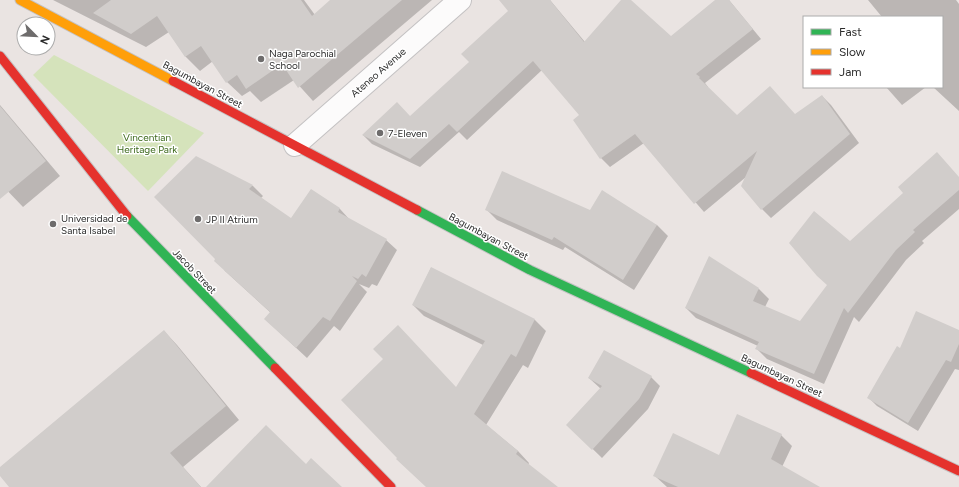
<svg xmlns="http://www.w3.org/2000/svg" width="959" height="487" viewBox="0 0 959 487" font-family="Figtree,sans-serif">
	<rect width="100%" height="100%" fill="#eae4e2"/>
	<path fill="#d5e3bb" d="M54 55 204 133 148 191 33 75Z"/>
	<path fill="#0003" d="M53 0H304L315 15 331 0H432L313 101 294 80 261 102 250 91 242 96 227 82 213 61 200 71 185 56 169 32 146 47Z
		M500 0H550L585 42 622 0H629L671 37 716 0H729L761 39 705 83 708 87 707 88 737 117 796 115 822 96 831 105 859 143 771 218 762 209 746 177 704 212 644 143 610 167 601 158 574 120 581 116 542 70 467 140 459 132 420 167 372 144 363 135 411 117 471 63 510 11Z
		M868 0H956L959 4V111L933 87H942V17H882Z
		M886 87H926L902 105Z
		M0 105 60 176 23 207 0 183Z
		M196 157 253 186 263 196 261 198 291 220 311 190 340 209 350 220 386 240 397 250 377 286 372 284 369 288 359 284 367 292 340 331 334 326 307 358 265 319 271 313 225 271 217 259Z
		M959 177V209L922 241 924 243 906 260 859 322 854 317 824 384 767 359 757 349 758 346 696 318 686 308 759 289 769 299 765 307 800 322 828 286 850 242Z
		M486 209 590 211 657 225 668 236 634 290 565 247 563 250 497 220Z
		M431 268 535 320 546 331 528 368 523 365 486 425 518 451 529 463 528 465 556 487H427L457 388 483 345 424 316 413 305Z
		M164 331 177 345 239 420 183 467 201 487H10L0 475V468Z
		M959 331V370L955 369 918 431 877 406 868 397 900 349Z
		M651 377 660 386 648 409 602 458 568 425 601 389 589 378Z
		M781 435 792 446 782 467 818 487H667L655 476Z"/>
	<path fill="#d1cdcb" d="M111 0H301L312 16 330 0H402L298 88 282 64 246 89 237 75 226 83 201 46 185 57 157 16 131 34 93 13Z
		M499 0H550L584 42 621 0H631L671 36 715 0H729L753 29 696 74 700 77 699 78 737 115 770 86 795 114 822 95 850 134 761 210 741 186 757 151 694 204 635 134 600 159 573 120 579 115 533 61 457 132 449 124 410 159 362 135 397 102 410 116 469 62 461 54 508 11Z
		M0 106 46 161 0 199Z
		M937 152 959 177V190L913 230 915 232 896 250 848 313 844 308 814 374 755 349 759 342 685 308 709 256 759 288 753 301 800 321 827 285 817 276 789 243 814 211 850 241 903 193 898 187Z
		M196 156 253 185 249 189 291 218 311 189 340 208 338 212 387 239 366 277 362 274 358 279 352 276 357 281 330 321 323 317 296 348 264 319 270 312 214 261 215 259 154 197Z
		M502 171 590 210 602 190 657 225 623 280 554 237 552 240 485 210Z
		M431 267 535 319 516 357 511 354 474 414 518 451 516 454 558 487H426L396 459 397 458 341 400 383 359 373 349 398 325 456 387 485 341 412 305Z
		M916 311 959 330V344L951 362 946 360 908 423 867 398 897 346 900 348Z
		M164 330 226 406 170 453 201 487H9L0 476V467Z
		M604 350 652 376 639 399 592 450 566 425 602 386 588 378Z
		M737 414 782 434 771 459 820 487H678L653 476 673 433 719 455Z
		M266 425 306 464 311 458 342 487H206Z"/>
	<g fill="none" stroke-linecap="round" stroke-linejoin="round">
		<g stroke="#c4c2c3" stroke-width="24">
			<path id="street" d="M295 145 460 0"/>
		</g>
		<g stroke="#c4c2c3" stroke-width="11">
			<path id="fast" d="M417 210 530 270 751 373
				M127 216 275 368"/>
		</g>
		<g stroke="#c4c2c3" stroke-width="11">
			<path id="slow" d="M20 0 173 81"/>
		</g>
		<g stroke="#c4c2c3" stroke-width="11">
			<path id="jam" d="M0 56 127 216
				M173 81 417 210
				M275 368 391 487
				M751 373 959 471"/>
		</g>
		<use href="#street" stroke="#fcfbfb" stroke-width="22"/>
		<use href="#fast" stroke="#30b455" stroke-width="9"/>
		<use href="#slow" stroke="#ff9f0a" stroke-width="9"/>
		<use href="#jam" stroke="#e5322d" stroke-width="9"/>
	</g>
	<g fill="#6e6c6c" stroke="#fff" stroke-width="1.5">
		<circle cx="261" cy="59" r="4"/>
		<circle cx="380" cy="133" r="4"/>
		<circle cx="198" cy="219" r="4"/>
		<circle cx="53" cy="224" r="4"/>
	</g>
	<g text-anchor="middle" stroke-width="3" stroke-linejoin="round" paint-order="stroke">
		<g font-size="10" fill="#2c2c2c" stroke="#fff" text-anchor="start">
			<text x="269" y="57">Naga Parochial<tspan x="269" dy="12">School</tspan></text>
			<text x="388" y="137">7-Eleven</text>
			<text x="61" y="222">Universidad de<tspan x="61" dy="12">Santa Isabel</tspan></text>
			<text x="206" y="223">JP II Atrium</text>
		</g>
		<g font-size="10" fill="#2c2c2c" stroke="#fff">
			<text transform="translate(378 72) rotate(-41)" y="4">Ateneo Avenue</text>
			<text transform="translate(203 84) rotate(28)" y="4">Bagumbayan Street</text>
			<text transform="translate(489 236) rotate(28)" y="4">Bagumbayan Street</text>
			<text transform="translate(195 271) rotate(46)" y="4">Jacob Street</text>
			<text transform="translate(782 375) rotate(25)" y="4">Bagumbayan Street</text>
		</g>
		<g font-size="10" fill="#3c691b" stroke="#fff">
			<text x="147" y="141">Vincentian<tspan x="147" dy="12">Heritage Park</tspan></text>
		</g>
	</g>
	<rect x="803" y="16" width="140" height="72" fill="#ffffff" stroke="#ababab"/>
	<rect x="811" y="29" width="20" height="6" fill="#30b455" stroke="#ababab"/>
	<text x="839" y="36" font-size="12" fill="#2c2c2c">Fast</text>
	<rect x="811" y="49" width="20" height="6" fill="#ff9f0a" stroke="#ababab"/>
	<text x="839" y="56" font-size="12" fill="#2c2c2c">Slow</text>
	<rect x="811" y="69" width="20" height="6" fill="#e5322d" stroke="#ababab"/>
	<text x="839" y="76" font-size="12" fill="#2c2c2c">Jam</text>
	<g transform="translate(36 36) rotate(114)"><circle r="19" fill="#ffffff" stroke="#ababab"/>
	<path d="M0-3L7 15L0 10L-7 15Z" fill="#6e6c6c"/>
	<text y="-6" font-size="11" font-weight="bold" text-anchor="middle" fill="#2c2c2c">N</text>
	</g>
</svg>
